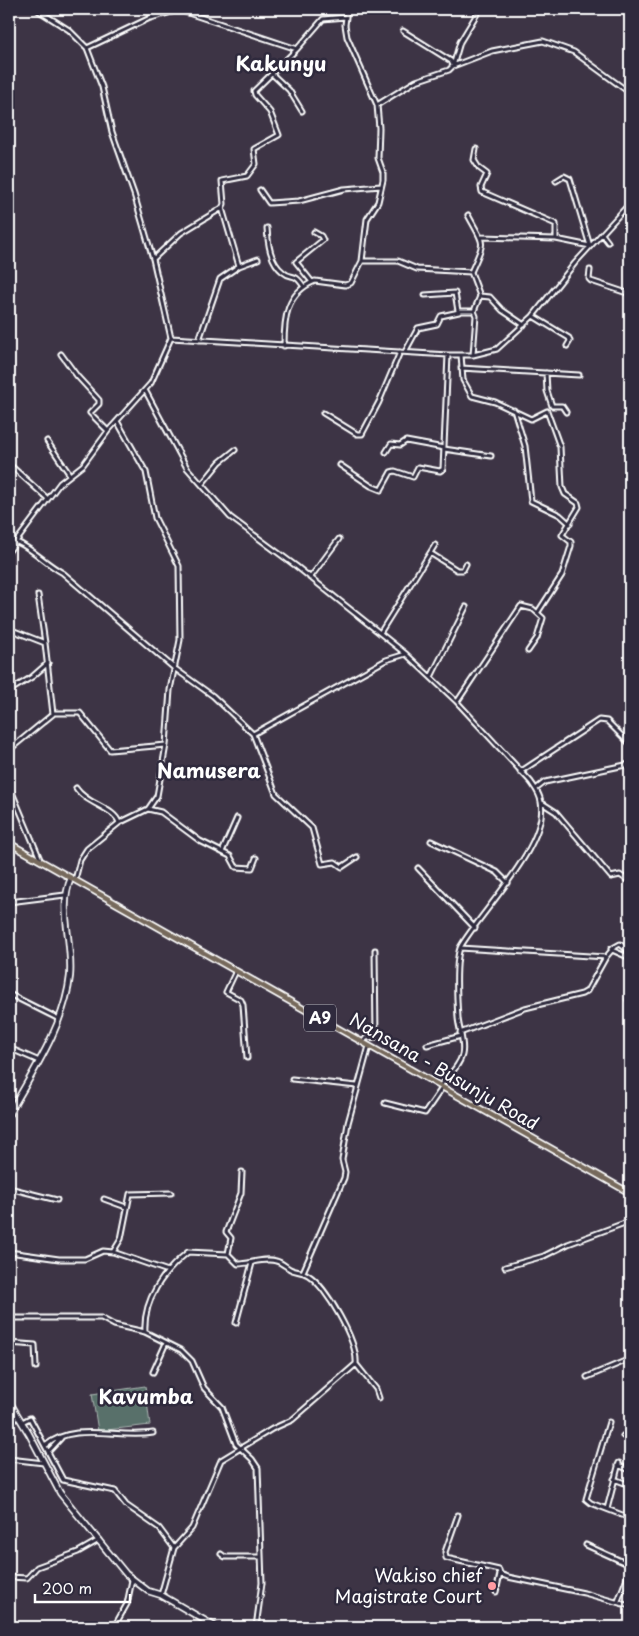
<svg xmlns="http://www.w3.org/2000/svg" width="639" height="1636" viewBox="0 0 639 1636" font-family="'Playpen Sans',sans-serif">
	<rect width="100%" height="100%" fill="#3d3445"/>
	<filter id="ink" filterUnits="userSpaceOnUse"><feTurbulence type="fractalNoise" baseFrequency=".02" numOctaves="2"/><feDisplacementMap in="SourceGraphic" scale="10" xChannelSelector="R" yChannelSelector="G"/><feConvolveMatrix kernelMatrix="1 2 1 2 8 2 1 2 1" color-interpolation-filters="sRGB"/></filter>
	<g filter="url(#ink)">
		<path fill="#59706a" stroke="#acb8b4" d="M145 1386 150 1425 98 1431 92 1394Z"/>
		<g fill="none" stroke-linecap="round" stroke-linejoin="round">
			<g stroke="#fff" stroke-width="7">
				<path id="street" d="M36 9 69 30 87 48
					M347 9 345 25 347 37 377 105 416 81 449 70 453 66 492 51 543 41 574 52 630 93
					M151 18 179 10 297 49 323 19 345 17
					M403 31 451 61 453 65
					M453 66 460 42 480 9
					M272 74 289 90 302 111
					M476 149 474 160 479 168 487 174 481 187 482 192 556 224V239
					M260 190 269 203 299 201 344 189 381 186
					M468 215C485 247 486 238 471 272
					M267 228C268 243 270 262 283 272 292 280 294 271 304 287
					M602 234 608 242
					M482 237 556 239 590 246 570 179 564 176 556 181
					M153 259 181 233 222 208 224 204 222 181 247 176 256 164 254 149 279 135 270 112 255 95 254 91 297 49
					M362 261H398L417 269 471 272 480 296 490 297 502 310 524 325
					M239 266 258 259
					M590 270 589 279 591 281 630 294
					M312 282 296 262 323 240 321 236 314 232
					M425 295 455 293 458 311H474L480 296
					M533 316 569 338 570 341 567 346
					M171 338 448 355H473L497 349 533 316 575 263 630 203
					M199 340 220 279 239 266 222 208
					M284 346C284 318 286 293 315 281L345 285 351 283 362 261 367 219 378 202 383 180V172L378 158 379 128 377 105
					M405 352 418 328 437 324 441 316 459 312
					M61 354 77 376 99 400V404L90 413 108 431
					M461 355 463 380 472 396 495 402 531 419 547 411 560 447 562 487 565 494 578 503 579 507 562 535 571 542V546L562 575 538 612
					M473 355 476 316 474 311
					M461 368 579 375
					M546 373 547 391 552 406H562L566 412
					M145 390 187 468 230 517 296 566 406 654 457 702 531 782C535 788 540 794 541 802 549 844 482 910 461 946 454 959 457 1002 458 1018 459 1030 465 1043 462 1055 459 1067 447 1077 440 1086
					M514 410 525 446 531 501 560 515 570 524
					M323 413 357 434H362L379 402 400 352
					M47 441 70 475
					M444 449 491 456
					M386 452 391 444 400 445 406 441 444 448
					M9 464 48 499
					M340 465 371 486 381 490 391 472 395 471 413 477 418 467 440 471 443 469 448 355
					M202 484 220 462 235 450
					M17 542C33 549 46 564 63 573L174 668 213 696 253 734 386 660 406 654
					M9 551 60 483 83 465 108 431 151 383 171 338 153 259 134 194 112 132 102 87 87 48 150 18 156 9
					M430 553 457 570H463L466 564
					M310 578 339 539
					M38 595 45 643
					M9 629 45 643 53 714 9 750
					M380 633 435 545
					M431 677 466 607
					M9 691 32 677 48 663
					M457 702 521 606 533 609 543 618 537 638 528 651
					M53 713H80L110 750 166 745
					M253 734 276 794 312 828 322 864 335 862 342 867 357 857
					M520 772 599 720 607 721 630 744
					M9 785 40 859
					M76 788C86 804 115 808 119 823
					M536 789 545 782 630 764
					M542 803 556 812 611 877 620 875 630 882
					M148 809 161 812 200 841 230 856 236 867 252 868 256 858
					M431 841 497 872 508 883
					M222 852 237 818
					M418 868 475 928
					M75 880 80 860 87 849 119 823 148 809 157 796 166 745 170 690 180 640 179 566 155 518 146 472 117 421
					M9 902 65 895
					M460 948 606 957 612 950 630 958
					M611 949 620 944 630 952
					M236 971 226 992 241 1000 243 1005 247 1058
					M630 992 628 1000 630 1003
					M9 994 59 1019
					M460 1033 525 1008 582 994 587 991 606 957
					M363 1042 366 1038 376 1037 375 950
					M427 1045 461 1036
					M9 1048 39 1061
					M292 1079 357 1086
					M385 1103 425 1113 442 1088
					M9 1188 57 1200
					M104 1199 126 1207
					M9 1252 59 1259H85L103 1251 113 1252 168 1271
					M113 1252 121 1239 130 1194 171 1193
					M228 1254 231 1238 226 1232 241 1193 242 1172
					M505 1267 544 1256 568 1244 630 1221
					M303 1272 344 1178 345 1172 342 1160 348 1123 369 1046
					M9 1318H101L114 1325 145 1332
					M236 1323 252 1263
					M9 1343 35 1345 36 1367
					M356 1364 376 1389 379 1398
					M153 1372 166 1343
					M587 1377 630 1359
					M22 1422 30 1418 63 1480 115 1491 126 1505 159 1528 174 1548
					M609 1422 586 1499 591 1503 630 1518
					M623 1436 630 1440
					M45 1446C74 1421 118 1439 153 1433
					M48 1452 61 1438
					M9 1459 44 1463
					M618 1465 630 1470
					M614 1479 630 1485
					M607 1509 619 1463
					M458 1515 445 1552 446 1558 499 1570 500 1574 508 1577 584 1593 630 1606
					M586 1545 630 1565
					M221 1554 225 1557H261
					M9 1577 27 1578 37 1567 78 1552 99 1540
					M496 1592 500 1574
					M161 1595 174 1548 192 1528 221 1460 272 1429 292 1420 356 1364C358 1342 326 1286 308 1275 302 1271 295 1272 290 1269 285 1266 281 1262 276 1261 265 1257 250 1264 238 1264L228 1254 188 1252C163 1272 143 1300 145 1332L181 1350 192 1361 204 1388 222 1407 236 1444 252 1459 258 1468 262 1583 256 1627
					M618 1601 630 1570
					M114 1627 127 1604 132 1580"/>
			</g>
			<g stroke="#fff" stroke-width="8">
				<path id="secondary" d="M9 1114C33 1072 65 1024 70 976 73 943 58 908 71 878
					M9 1401 29 1434 60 1493 126 1574 148 1591 161 1595 216 1627"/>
			</g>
			<g stroke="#fff" stroke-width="8">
				<path id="primary" d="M9 843 630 1193"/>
			</g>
			<use href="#street" stroke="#2f2a3d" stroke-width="3"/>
			<use href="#secondary" stroke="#2f2a3d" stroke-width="4.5"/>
			<use href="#primary" stroke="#76695c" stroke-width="4.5"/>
		</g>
	</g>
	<circle fill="#ff9aa2" stroke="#2f2a3d" stroke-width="2" cx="492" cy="1586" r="5"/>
	<g text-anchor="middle" stroke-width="5" stroke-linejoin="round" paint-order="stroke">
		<rect fill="#2f2a3d" stroke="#c1bfc5" stroke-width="1" x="304" y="1004.5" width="32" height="27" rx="4"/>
		<g font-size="16" font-weight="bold" fill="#fff">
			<text x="320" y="1024">A9</text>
		</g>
		<g font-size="18" fill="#fff" stroke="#2f2a3d">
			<text transform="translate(444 1072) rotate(30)" y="6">Nansana - Busunju Road</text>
		</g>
		<g font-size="18" fill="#fff" stroke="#2f2a3d" text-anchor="end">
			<text x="482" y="1582">Wakiso chief<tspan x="482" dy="21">Magistrate Court</tspan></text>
		</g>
		<g font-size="20" font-weight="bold" fill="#fff" stroke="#2f2a3d">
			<text x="281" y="71">Kakunyu</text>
			<text x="209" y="778">Namusera</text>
			<text x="146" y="1404">Kavumba</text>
		</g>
	</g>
	<rect width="639" height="1636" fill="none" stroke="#2f2a3d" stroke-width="30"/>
	<rect x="15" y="15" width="609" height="1606" fill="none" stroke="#fff" stroke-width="2" filter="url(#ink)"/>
	<path d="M35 1594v8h95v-8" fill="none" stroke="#ffffff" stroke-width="2.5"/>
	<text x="42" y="1594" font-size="15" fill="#ffffff" stroke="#2f2a3d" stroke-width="4" paint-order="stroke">200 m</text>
</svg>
